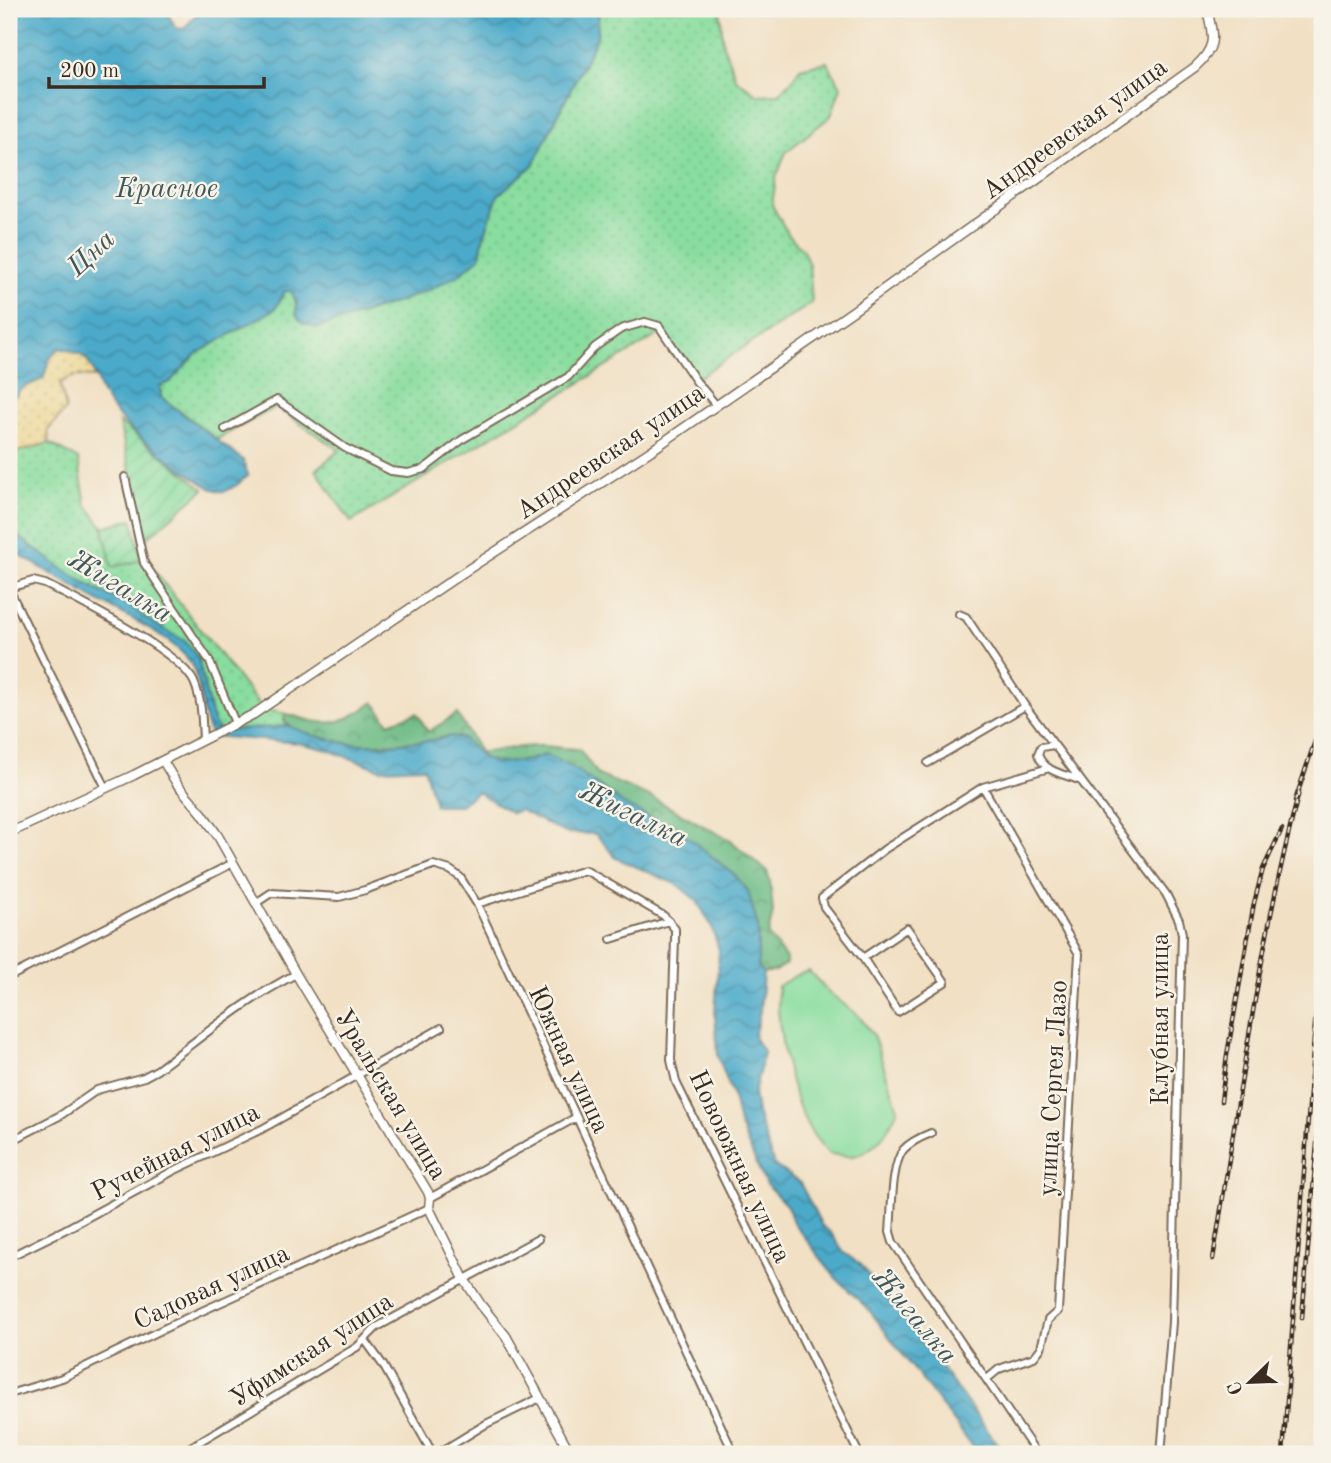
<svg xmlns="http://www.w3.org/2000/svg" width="1331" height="1463" viewBox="0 0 1331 1463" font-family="'Old Standard TT',serif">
	<defs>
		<pattern id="grass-dots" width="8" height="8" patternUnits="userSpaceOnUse" patternTransform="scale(1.75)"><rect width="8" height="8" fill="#89dd9f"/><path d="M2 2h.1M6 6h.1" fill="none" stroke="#77be88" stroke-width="1.8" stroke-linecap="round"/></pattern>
		<pattern id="forest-crowns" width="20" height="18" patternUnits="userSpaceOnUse" patternTransform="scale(1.75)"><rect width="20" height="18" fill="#6ebc86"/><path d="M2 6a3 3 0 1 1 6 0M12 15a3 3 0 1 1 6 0" fill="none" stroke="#5c996d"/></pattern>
		<pattern id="sand-dots" width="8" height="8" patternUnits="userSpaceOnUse" patternTransform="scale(1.75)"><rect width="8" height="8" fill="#eeda9e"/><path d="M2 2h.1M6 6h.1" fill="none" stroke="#cdbb88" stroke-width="1.8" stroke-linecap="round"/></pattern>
		<pattern id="garden-furrows" width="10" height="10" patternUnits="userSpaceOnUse" patternTransform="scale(1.75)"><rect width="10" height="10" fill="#89dd9f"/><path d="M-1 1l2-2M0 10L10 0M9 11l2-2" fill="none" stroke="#77be88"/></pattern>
		<pattern id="water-waves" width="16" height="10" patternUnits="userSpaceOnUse" patternTransform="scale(1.75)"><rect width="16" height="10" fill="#4baaca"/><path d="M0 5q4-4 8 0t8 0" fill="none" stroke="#408ba3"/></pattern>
	</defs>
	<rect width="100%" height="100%" fill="#f7f3e8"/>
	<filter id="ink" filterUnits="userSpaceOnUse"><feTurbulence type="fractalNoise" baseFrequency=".0143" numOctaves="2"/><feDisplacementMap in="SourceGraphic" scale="14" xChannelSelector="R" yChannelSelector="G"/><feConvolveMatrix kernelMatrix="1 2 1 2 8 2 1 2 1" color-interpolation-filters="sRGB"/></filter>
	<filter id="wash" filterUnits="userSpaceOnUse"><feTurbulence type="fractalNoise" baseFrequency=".00686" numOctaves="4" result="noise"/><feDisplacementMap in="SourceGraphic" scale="28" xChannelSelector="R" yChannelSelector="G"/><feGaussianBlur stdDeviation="1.57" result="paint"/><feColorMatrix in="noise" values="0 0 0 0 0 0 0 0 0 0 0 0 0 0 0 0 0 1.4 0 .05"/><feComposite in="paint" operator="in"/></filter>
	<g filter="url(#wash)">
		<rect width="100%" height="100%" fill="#f1e0c4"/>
		<path fill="url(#grass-dots)" stroke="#62845e" stroke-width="2" d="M599 9H720L723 45 736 79 758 95 779 94 792 80 800 68 827 62 841 87 831 116 786 152 776 178 772 205 788 234 803 250 809 265 812 303 697 378 663 332 351 522 316 470 339 450 276 407 217 439 161 397 160 386 170 382 196 354 275 309 284 291H291C296 299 297 305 296 314L317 328C374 310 434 296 480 257L483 239 498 195 533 165 597 37Z
			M49 443 78 459 86 504 103 527 112 567 145 559 258 703 266 710 287 714 284 718V722L289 726 222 731 216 727 211 715 198 658 128 604 101 592 61 568 18 536C6 521 9 474 9 454Z"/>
		<path fill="url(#forest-crowns)" stroke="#547352" stroke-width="2" d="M374 702 389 723 417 713 428 732 457 714 481 753C500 750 519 746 538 746 552 746 565 749 579 749L598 775 649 796 731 841 767 871 770 881 773 912 768 935 786 959V964L775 971 763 973 758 967V927L689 838 625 805 601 787 545 755C526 761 500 769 482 757 471 749 467 737 452 736 444 736 434 740 426 741 383 745 322 750 285 722L284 718 287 714C329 727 338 727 374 702Z"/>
		<path fill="url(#sand-dots)" stroke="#94825e" stroke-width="2" d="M59 348C77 351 93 358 95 377L74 376 60 383 66 409 48 430 49 443 9 454V403L21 388 43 379 50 358Z"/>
		<path fill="url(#garden-furrows)" stroke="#62845e" stroke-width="2" d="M119 422 204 489 146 539Z
			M132 519 142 560 112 567 103 527Z"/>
		<path fill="#89dd9f" stroke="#62845e" stroke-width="2" d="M809 971 828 992 858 1015 873 1035 898 1109C889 1129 877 1152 852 1156 845 1157 836 1154 829 1154 822 1146 814 1137 809 1128 789 1092 776 1026 778 986L797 975Z"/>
		<path fill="url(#water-waves)" stroke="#436a74" stroke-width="2" d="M9 9H165L176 28 184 29 201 9H599L597 37 533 165 498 195 483 239 480 257 460 274 433 288 398 302 317 328 303 323 299 319 296 314 297 303 291 291H285L275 309 196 354 170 382 160 386 161 397 243 460 248 475 237 485 224 492 210 488C174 463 130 437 106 400 89 374 100 354 59 348L50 358 43 379 22 388 9 403V327L12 322 9 307Z
			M9 504 12 529 18 536 61 568 101 592 128 604 149 621 185 641 198 658 211 715 216 727 222 731 289 726 312 735 345 743 381 745 435 740 451 736 464 739 483 758 498 763 526 761 545 755 570 766 625 805 689 838 735 875 748 891 758 927V967L763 973 760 1011 754 1037 764 1053 754 1093 757 1113 774 1165 800 1183 822 1226 831 1233 844 1253 860 1264 900 1312 1005 1454H978L869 1310 836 1278 793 1222 787 1206 765 1183 739 1124 733 1097 718 1056 715 1014 719 950 711 925 697 901 678 885 616 858 596 834 565 833 520 810 512 813 477 792 460 805H435L424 767 380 769 328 750 299 743 212 736C200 718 203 685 191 664 178 639 118 612 93 598 65 582 37 565 9 549Z"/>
	</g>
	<g filter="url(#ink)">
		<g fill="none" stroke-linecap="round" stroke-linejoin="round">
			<g stroke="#7b6a58" stroke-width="10">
				<path id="minor" d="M180 9H184
					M225 429 277 400 345 448 391 471 408 473 424 469 463 439 568 377 595 347 621 329 645 322 659 326 696 381 716 405
					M125 477 144 563 209 660 236 725
					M9 588 33 581 45 584C77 600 180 652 194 682 202 700 202 721 203 740
					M9 589 106 788
					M959 614 966 617 1025 706 1166 894 1179 920 1182 934 1172 1322 1161 1454
					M1054 745 1041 747 1038 754C1043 772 1065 774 1081 781
					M928 763 1025 706
					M983 787 1079 954 1058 1311 1048 1320 1041 1348 1034 1357 999 1369 987 1379
					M256 903 271 893 339 897 365 890 433 865 450 870 460 877 477 904 734 1454
					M477 904 585 870 664 916 675 929V938L671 1060 676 1082 859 1454
					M611 939 669 921
					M863 958 907 928 945 982 898 1012 863 958 824 907 822 898 885 849 983 787 1049 768
					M9 977 233 863
					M931 1133C921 1137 910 1142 903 1150 891 1166 892 1212 890 1232L893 1242 1037 1454
					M9 1142 61 1115 97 1090 144 1077 157 1070C202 1037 245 1000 296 974
					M430 1198 575 1118
					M9 1257 64 1230 173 1171 262 1129 441 1028
					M365 1340 383 1365 433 1454
					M9 1394 62 1378 180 1321 429 1208
					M179 1454 357 1347 377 1327 538 1239
					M437 1454 486 1424 540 1398"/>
			</g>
			<g stroke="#7b6a58" stroke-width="11">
				<path id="tertiary" d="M163 761 177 784 202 813 218 836 296 974 428 1192 430 1198 429 1208 464 1279 481 1305 506 1336 571 1454
					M9 833 134 775 254 714 461 574 652 450 853 311 1195 67C1218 46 1213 36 1207 9"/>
			</g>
			<use href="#minor" stroke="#fff" stroke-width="6"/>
			<use href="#tertiary" stroke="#fff" stroke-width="8"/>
			<g stroke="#3b2a1e" stroke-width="4.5">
				<path id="rail" d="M1295 801 1317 735 1322 707
					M1221 1101 1227 1055 1254 903 1263 869 1282 829
					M1213 1259C1239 1103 1259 945 1299 792
					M1302 1318 1322 1086
					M1283 1454 1322 931"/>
			</g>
			<use href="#rail" stroke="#f7f3e8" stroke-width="2" stroke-dasharray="5" stroke-linecap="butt"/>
		</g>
	</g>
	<g text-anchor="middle" stroke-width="5" stroke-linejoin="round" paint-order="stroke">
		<g font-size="26" fill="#3b2a1e" stroke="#f7f3e8">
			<text transform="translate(1074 128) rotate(-36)" y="9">Андреевская улица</text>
			<text transform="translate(610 451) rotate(-34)" y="9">Андреевская улица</text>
			<text transform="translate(1159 1019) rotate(-90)" y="9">Клубная улица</text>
			<text transform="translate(570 1059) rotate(65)" y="9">Южная улица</text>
			<text transform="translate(1052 1088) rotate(-87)" y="9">улица Сергея Лазо</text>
			<text transform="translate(392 1094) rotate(59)" y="9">Уральская улица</text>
			<text transform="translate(175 1151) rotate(-27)" y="9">Ручейная улица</text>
			<text transform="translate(741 1166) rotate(65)" y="9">Новоюжная улица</text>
			<text transform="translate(211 1286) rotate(-25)" y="9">Садовая улица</text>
			<text transform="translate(311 1349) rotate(-33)" y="9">Уфимская улица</text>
		</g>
		<g font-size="28" font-style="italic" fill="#41575a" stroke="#f7f3e8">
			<text x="167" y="197">Красное</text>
			<text transform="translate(90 252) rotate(-43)" y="10">Цна</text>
			<text transform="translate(121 585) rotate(31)" y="10">Жигалка</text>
			<text transform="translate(634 813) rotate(26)" y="10">Жигалка</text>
			<text transform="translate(916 1315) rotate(50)" y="10">Жигалка</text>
		</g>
	</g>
	<rect width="1331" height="1463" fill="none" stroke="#f7f3e8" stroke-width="35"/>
	<g transform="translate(1250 1382) rotate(247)" stroke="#f7f3e8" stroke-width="5" paint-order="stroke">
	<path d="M0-5L12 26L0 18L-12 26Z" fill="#3b2a1e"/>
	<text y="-10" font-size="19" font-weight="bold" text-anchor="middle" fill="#3b2a1e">С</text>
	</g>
	<path d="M49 77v10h215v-10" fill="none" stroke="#3b2a1e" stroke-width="3.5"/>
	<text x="60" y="77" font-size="21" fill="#3b2a1e" stroke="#f7f3e8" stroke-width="5" paint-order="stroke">200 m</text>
</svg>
